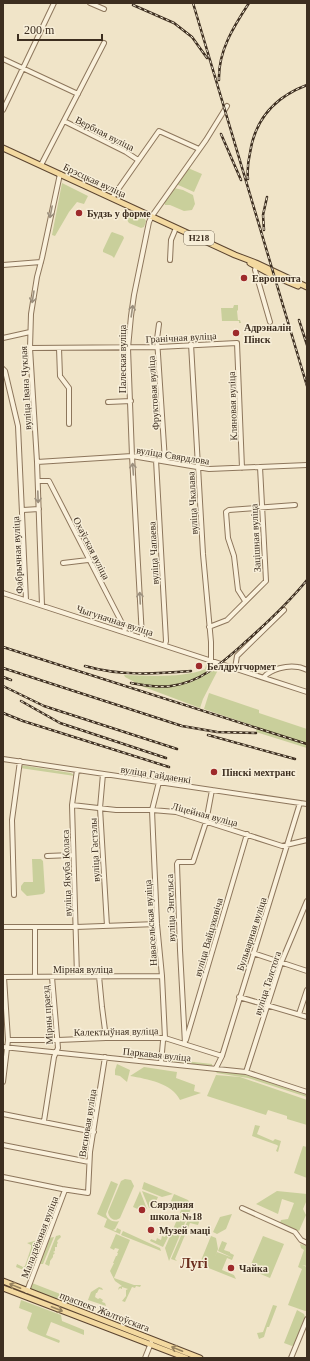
<svg xmlns="http://www.w3.org/2000/svg" width="310" height="1361" viewBox="0 0 310 1361" font-family="Georgia,serif">
	<rect width="100%" height="100%" fill="#f0e4c8"/>
	<path fill="#c9cf9b" d="M188 168 202 174 194 192 176 184Z
		M62 183 88 196 84 204 77 202 69 212 55 236 52 235Z
		M174 188 183 190 193 195 195 204 192 210 184 211 170 205H165L164 202Z
		M131 213 144 218 146 221 144 227 141 228 129 223 127 220Z
		M112 232 123 236 124 238 114 258 112 256 103 252V250L111 233Z
		M234 305H238V310L237 311 238 320H240L241 323H239V321H222L221 308H233Z
		M207 662 216 664 219 668 203 699 200 708 144 687 125 677 124 675C147 676 185 678 205 669Z
		M209 693 259 710V713L307 729V748L256 732 257 727 204 709Z
		M21 765 71 773 75 776 20 768Z
		M32 859H41L43 861 45 892 43 894 27 896 21 890V886L24 882H33Z
		M167 1059 212 1064V1066L167 1061Z
		M117 1064 130 1070 127 1082 120 1076 115 1075V1070Z
		M144 1067 177 1072 176 1078 195 1085 194 1091 201 1093 180 1100C172 1083 147 1079 130 1076Z
		M218 1071 244 1074 307 1095V1097L248 1078 216 1073Z
		M216 1075 240 1077 307 1100V1125L287 1119V1116L268 1110 266 1115 207 1096Z
		M255 1125 260 1126 257 1134 273 1141 275 1139 281 1141 278 1152 276 1151 278 1146 277 1145 252 1136Z
		M303 1146 307 1147V1178L294 1173Z
		M125 1179 131 1180 134 1186 120 1218C115 1222 109 1219 108 1212L121 1181Z
		M111 1181 118 1184 106 1214C107 1219 113 1223 119 1221L115 1229 113 1230 116 1231 117 1228 121 1230 120 1234 104 1227 107 1219 97 1214Z
		M144 1182 173 1194 162 1197 142 1189Z
		M140 1191 147 1209 142 1211 133 1207Z
		M142 1191 158 1197 154 1206 149 1208Z
		M277 1191 307 1194V1202H306L303 1209 306 1215 299 1231 280 1223 281 1220 288 1219 294 1203 282 1199 278 1214 256 1204Z
		M174 1194 188 1200 192 1206 188 1216 180 1213 182 1206 171 1201Z
		M232 1214 226 1229 217 1234 213 1232 220 1217Z
		M179 1215 187 1218 169 1261 165 1248Z
		M190 1215 200 1219 198 1225 190 1223 175 1259 177 1261 171 1259Z
		M123 1231 160 1248 161 1251 121 1235Z
		M167 1233 169 1235 163 1247 150 1241 151 1239 156 1241 157 1238 161 1240 162 1236 165 1237Z
		M116 1234 130 1240 114 1278 134 1285H141L140 1287 136 1286 135 1288 132 1287 125 1302 122 1301 126 1296V1290L128 1289 122 1287V1289L120 1288 118 1290 119 1287 122 1286 115 1281 110 1271 114 1263H113L116 1256H117L118 1253H117L119 1249 115 1248 114 1250 110 1248Z
		M60 1235 61 1237 57 1241 58 1243 57 1244V1247H55V1251L53 1252 55 1253 53 1255V1257L50 1261V1263L49 1266 45 1264 56 1236Z
		M211 1236 216 1238 218 1249 215 1257 217 1252 233 1258 218 1251 222 1241 227 1243 224 1250 230 1252V1253L234 1255 232 1260 227 1258 222 1270 234 1275 236 1279 201 1265 200 1263Z
		M263 1236 284 1244 270 1278 249 1269Z
		M54 1237 43 1264H39L49 1238Z
		M38 1240 26 1271 16 1267 17 1264 23 1267 25 1266 31 1248V1245L27 1243Z
		M41 1242 43 1244 30 1280 25 1278 38 1244Z
		M300 1244 307 1246V1266L302 1265 307 1267V1311H305L288 1305 302 1269 298 1267 304 1250 301 1248Z
		M32 1283 81 1302 78 1308 31 1289 30 1287Z
		M99 1287 102 1288 103 1290 99 1289 97 1293H96L95 1297 98 1299 100 1298 103 1300 102 1302 105 1303 106 1306 88 1300 91 1292Z
		M19 1289 128 1332 101 1323 18 1291Z
		M21 1300 61 1315 62 1321 84 1330V1335L51 1322 46 1335 59 1340 60 1341 59 1343 29 1331 27 1328 32 1313 19 1308Z
		M273 1305 277 1306 269 1327H267L264 1337 259 1339 257 1333 263 1332Z
		M297 1310 304 1314 305 1317 294 1345 292 1346 284 1343Z"/>
	<g fill="none" stroke-linecap="round" stroke-linejoin="round">
		<g stroke="#8d765c" stroke-width="6">
			<path id="minor" d="M90 3 104 9
				M3 59 78 94
				M3 110 54 3
				M64 121 126 152 138 160
				M41 165 104 43
				M112 198 159 131 199 149
				M170 260 171 240 176 228
				M3 265 41 262
				M256 267 255 270 270 322
				M159 324 157 339 165 461
				M3 338 30 332
				M191 344 203 554 211 642V660
				M30 348 158 347 237 343 242 468
				M59 348 60 376 69 388V424
				M3 369 5 371 18 426 26 600
				M108 402 131 401
				M156 460 166 641 165 645
				M37 462 132 456 209 469 307 465
				M38 481H49L125 629 124 632
				M23 510 39 509
				M63 563 88 560
				M3 593 307 692
				M245 601 238 590 234 556 228 538 226 512 229 510 295 505
				M42 605 37 462 30 348 31 314 37 277 42 258 60 174
				M209 627 227 620 266 581 260 467
				M142 637 132 456 128 348 131 316 134 295 149 222 152 216 206 140 227 106
				M235 668 237 656 284 610
				M264 677C271 669 287 665 298 667 301 667 304 669 307 670
				M3 759 307 804
				M77 770 72 805 77 976
				M103 774 100 808 107 926
				M159 782 152 810 153 834 157 924 162 976 165 1038 163 1041 161 1063
				M72 805 116 810H152L176 812 282 846 307 840
				M47 856 72 855
				M14 895 12 820 20 761
				M3 927H76L157 924
				M253 953 307 971
				M99 976 102 1007 106 1038
				M3 977 162 976
				M35 977V927
				M239 997 307 1017
				M299 1014 307 990
				M8 1040H58L106 1038H165L222 1056
				M186 1040 247 834
				M185 1044 180 950 177 864 178 862H193L206 822 212 790
				M3 1047 246 1072 307 1092
				M216 1068 222 1056 300 803
				M246 1072 281 963 307 901
				M3 1082 8 1040 4 977
				M3 1114 94 1132
				M44 1121 54 1057 58 1048 52 977
				M3 1145 89 1162
				M3 1177 62 1189 88 1193 90 1152 105 1057
				M242 1208 295 1232 301 1240 307 1243
				M27 1291 65 1190
				M145 1358 151 1343
				M291 1358 307 1319"/>
		</g>
		<g stroke="#5b4430" stroke-width="7">
			<path id="major" d="M3 148 235 255 256 263 307 287
				M250 263 274 276 298 286
				M3 1281 200 1358
				M3 1288 186 1358"/>
		</g>
		<use href="#minor" stroke="#faf1dc" stroke-width="4"/>
		<use href="#major" stroke="#f3d9a0" stroke-width="5"/>
		<g stroke="#3d2e20" stroke-width="2.5">
			<path id="rail" d="M193 3 307 386
				M133 5 174 23 192 37 207 58
				M219 80C218 51 234 26 249 3
				M221 134 241 180
				M248 179C247 170 248 162 250 153 255 119 275 97 307 85
				M264 230 263 215 267 197
				M299 320 307 345
				M3 647 307 744
				M85 666C120 676 155 674 191 671
				M3 668 182 726 217 732 256 733
				M3 677 11 680
				M131 683C144 685 158 688 171 686 204 682 227 658 251 637 271 619 290 601 307 580
				M3 686 44 706 177 749
				M21 701 60 723 166 758
				M3 713 23 721 169 767
				M208 735 295 759"/>
		</g>
		<use href="#rail" stroke="#f7eed8" stroke-width="1" stroke-dasharray="3" stroke-linecap="butt"/>
	</g>
	<defs><path id="oneway-shaft" d="M-6 0H5M1.5-3L5.5 0L1.5 3" fill="none" stroke-width="1.6" stroke-linecap="round" stroke-linejoin="round"/></defs>
	<g stroke="#9c907e">
		<use href="#oneway-shaft" transform="translate(51 212) rotate(101)"/>
		<use href="#oneway-shaft" transform="translate(33 297) rotate(99)"/>
		<use href="#oneway-shaft" transform="translate(132 311) rotate(-82)"/>
		<use href="#oneway-shaft" transform="translate(133 469) rotate(-94)"/>
		<use href="#oneway-shaft" transform="translate(38 497) rotate(88)"/>
		<use href="#oneway-shaft" transform="translate(140 598) rotate(-93)"/>
	</g>
	<g stroke="#988460">
		<use href="#oneway-shaft" transform="translate(15 1286) rotate(-158)"/>
		<use href="#oneway-shaft" transform="translate(57 1309) rotate(21)"/>
		<use href="#oneway-shaft" transform="translate(177 1349) rotate(-158)"/>
	</g>
	<g fill="#9e2a2b" stroke="#f7eed8" stroke-width="1.5">
		<circle cx="79" cy="213" r="4"/>
		<circle cx="244" cy="278" r="4"/>
		<circle cx="236" cy="333" r="4"/>
		<circle cx="199" cy="666" r="4"/>
		<circle cx="214" cy="772" r="4"/>
		<circle cx="142" cy="1210" r="4"/>
		<circle cx="151" cy="1230" r="4"/>
		<circle cx="231" cy="1268" r="4"/>
	</g>
	<g text-anchor="middle" stroke-width="3" stroke-linejoin="round" paint-order="stroke">
		<rect fill="#f7eed8" stroke="#756857" stroke-width="1" x="184" y="231" width="30" height="14" rx="3"/>
		<g font-size="9" font-weight="bold" fill="#3d2e20">
			<text x="199" y="241">Н218</text>
		</g>
		<g font-size="10" fill="#3d2e20" stroke="#f7eed8">
			<text transform="translate(105 133) rotate(27)" y="4">Вербная вуліца</text>
			<text transform="translate(95 180) rotate(25)" y="4">Брэсцкая вуліца</text>
			<text transform="translate(181 337) rotate(-3)" y="4">Гранічная вуліца</text>
			<text transform="translate(122 359) rotate(-90)" y="4">Палеская вуліца</text>
			<text transform="translate(25 388) rotate(-93)" y="4">вуліца Івана Чуклая</text>
			<text transform="translate(153 393) rotate(-94)" y="4">Фруктовая вуліца</text>
			<text transform="translate(232 406) rotate(-92)" y="4">Кляновая вуліца</text>
			<text transform="translate(173 455) rotate(9)" y="4">вуліца Свярдлова</text>
			<text transform="translate(192 503) rotate(-93)" y="4">вуліца Чкалава</text>
			<text transform="translate(255 538) rotate(-93)" y="4">Зацішная вуліца</text>
			<text transform="translate(92 548) rotate(63)" y="4">Охаўская вуліца</text>
			<text transform="translate(153 553) rotate(-93)" y="4">вуліца Чапаева</text>
			<text transform="translate(17 555) rotate(-93)" y="4">Фабрычная вуліца</text>
			<text transform="translate(115 620) rotate(18)" y="4">Чыгуначная вуліца</text>
			<text transform="translate(156 774) rotate(9)" y="4">вуліца Гайдаенкі</text>
			<text transform="translate(205 814) rotate(15)" y="4">Ліцейная вуліца</text>
			<text transform="translate(94 850) rotate(-93)" y="4">вуліца Гастэлы</text>
			<text transform="translate(66 873) rotate(-92)" y="4">вуліца Якуба Коласа</text>
			<text transform="translate(170 908) rotate(-92)" y="4">вуліца Энгельса</text>
			<text transform="translate(150 923) rotate(-94)" y="4">Навасельская вуліца</text>
			<text transform="translate(251 934) rotate(-72)" y="4">Бульварная вуліца</text>
			<text transform="translate(208 937) rotate(-74)" y="4">вуліца Вайцэховіча</text>
			<text x="83" y="973">Мірная вуліца</text>
			<text transform="translate(267 983) rotate(-72)" y="4">вуліца Талстога</text>
			<text transform="translate(47 1015) rotate(-94)" y="4">Мірны праезд</text>
			<text transform="translate(116 1031) rotate(-1)" y="4">Калектыўная вуліца</text>
			<text transform="translate(157 1054) rotate(6)" y="4">Паркавая вуліца</text>
			<text transform="translate(87 1123) rotate(-81)" y="4">Вясновая вуліца</text>
			<text transform="translate(39 1237) rotate(-69)" y="4">Маладзёжная вуліца</text>
			<text transform="translate(105 1311) rotate(21)" y="4">праспект Жалтоўскага</text>
		</g>
		<g font-size="10" font-weight="bold" fill="#3d2e20" stroke="#f7eed8" text-anchor="start">
			<text x="87" y="217">Будзь у форме</text>
			<text x="252" y="282">Европочта</text>
			<text x="244" y="331">Адрэналін<tspan x="244" dy="12">Пінск</tspan></text>
			<text x="207" y="670">Белдругчормет</text>
			<text x="222" y="776">Пінскі мехтранс</text>
			<text x="150" y="1208">Сярэдняя<tspan x="150" dy="12">школа №18</tspan></text>
			<text x="159" y="1234">Музей маці</text>
			<text x="239" y="1272">Чайка</text>
		</g>
		<g font-size="14" font-weight="bold" fill="#6b2e1e" stroke="#f7eed8">
			<text x="194" y="1268">Лугі</text>
		</g>
	</g>
	<rect width="310" height="1361" fill="none" stroke="#3d2e20" stroke-width="8"/>
	<path d="M18 34v6h84v-6" fill="none" stroke="#3d2e20" stroke-width="2"/>
	<text x="24" y="34" font-size="12" fill="#3d2e20" stroke="#f7eed8" stroke-width="3" paint-order="stroke">200 m</text>
</svg>
